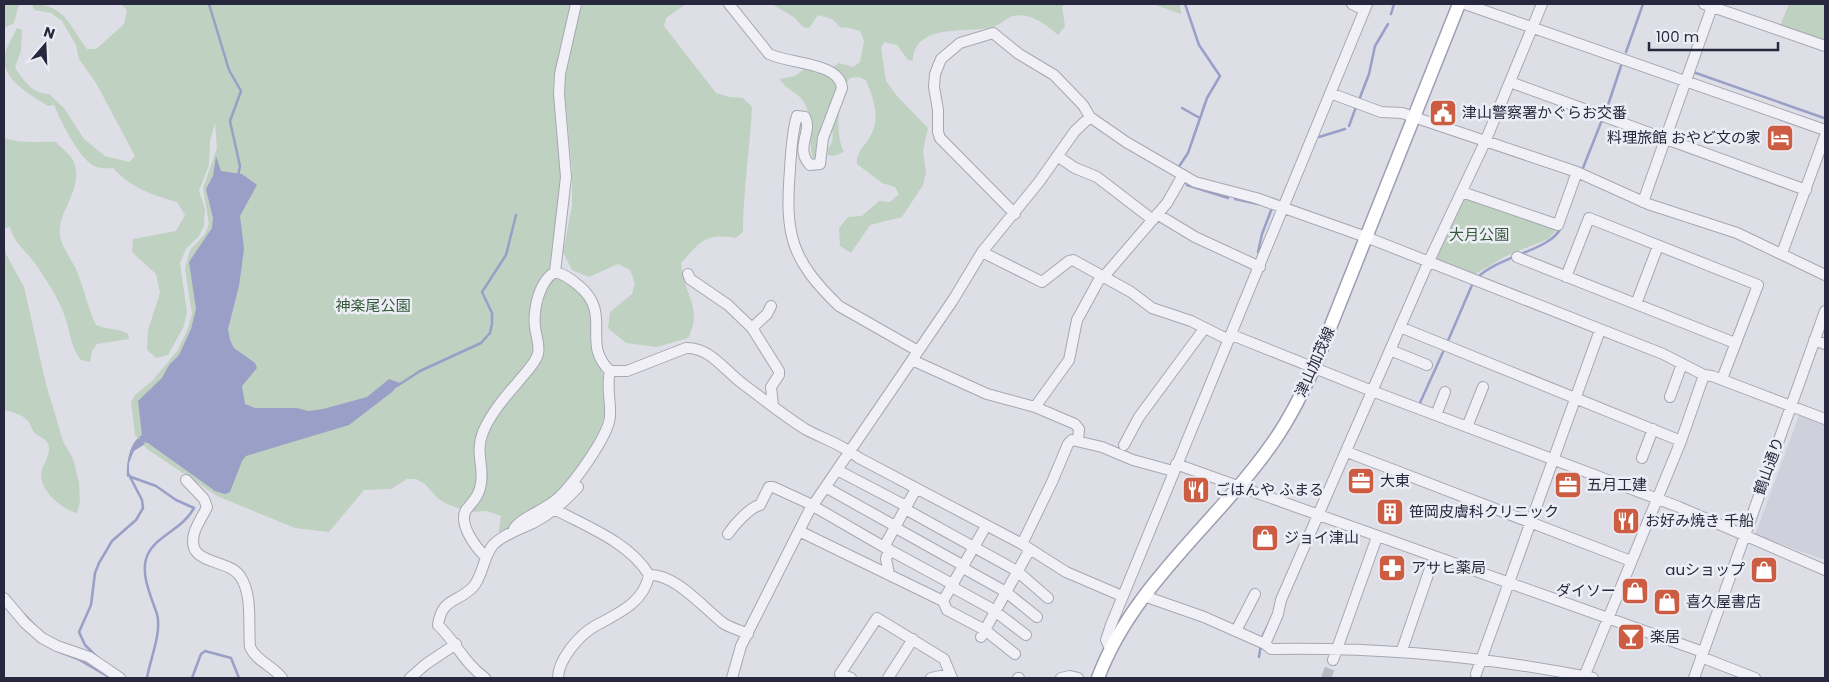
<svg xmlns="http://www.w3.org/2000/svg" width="1829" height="682" viewBox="0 0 1829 682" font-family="Poppins,'Noto Sans JP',sans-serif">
	<rect width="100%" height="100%" fill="#dedee7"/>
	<path fill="#d0d0dc" d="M1800 413 1825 422V560L1755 535Z"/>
	<path fill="#bfd1c0" d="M4 4H19L14 23 4 28Z
		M32 4C65 4 70 27 87 49H96L124 24 127 10 121 4H686L666 18 664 26 716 93 729 97 743 98 752 107C750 149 743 190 743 232L736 238C705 233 701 241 681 263 683 294 704 307 688 338L657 347 626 343 608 328 610 312 632 294 635 283 630 270 618 264 589 277 572 270 563 252 572 206V168L563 77 555 73 553 87 563 161 553 258 548 272 553 279C564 277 582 289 588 299 592 305 597 353 599 364 616 405 602 430 580 464 575 472 571 483 564 490 547 506 517 523 498 537L501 516 487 511 468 512 445 503 437 498 425 484 416 479H407L391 489 364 490 329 532 295 528 217 496 147 449 135 435 131 402 135 395 153 380 177 351 187 331 192 314 185 269 190 250 205 234 209 224 203 188 217 148 215 123 210 141 209 165 199 191 205 209 204 226 199 236 186 249 180 263 187 312 184 326 168 355 156 358 147 350 148 330 160 293 156 274 132 252 133 239 176 231 185 215 177 202C152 195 131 188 113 168 108 168 102 169 97 167 80 162 61 121 54 105L48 106C30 94 0 80 5 53 8 44 13 36 17 28L22 30 21 51 15 67C21 78 34 95 49 94L64 108 84 139 105 156 129 162 135 156 96 83 79 59 76 45 62 21 51 13 34 10Z
		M772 4H1065L1062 7 1065 26 1058 35C1047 25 1030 12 1013 16 1006 18 1000 25 993 27 967 34 914 22 913 61L908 60 897 45 884 42 881 48 886 81 897 96 928 128 923 151 926 172 923 185 902 217 870 225 851 253 840 246 839 228 848 217 862 216 879 201 890 202 899 194 895 187 882 183 857 164C856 153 862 149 868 140 882 119 874 101 866 80L859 77 850 78C837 91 835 136 844 152L834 156 828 155 827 149C835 142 833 133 831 123L817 157 813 158C808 141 813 120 805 104 800 93 785 90 780 79L795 76 806 68 827 71 839 63 853 67 860 62 864 41 860 31 845 27 841 28 832 19 818 15 809 28 803 27 795 18Z
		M1153 4H1180L1181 14Z
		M1789 4H1825V42L1780 26Z
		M4 138C21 144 38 141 56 142 61 148 71 155 74 162 84 191 57 210 60 236 62 249 74 262 78 274 85 292 88 308 96 325 107 330 119 328 128 334L129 339 97 344 92 351 90 362 81 360C69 343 72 338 66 320 60 300 46 279 34 262 23 247 16 246 10 227L4 228Z
		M1467 197 1557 229 1548 239 1506 256 1472 276 1437 262 1434 258 1462 199Z
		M4 242 6 254 24 287 46 384 63 441 73 459 79 482 80 502 77 513C61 509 36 488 42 469 45 461 50 455 49 447 48 439 41 438 36 434 32 431 31 425 28 421 22 414 12 412 4 410Z"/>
	<path fill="#999fc7" d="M216 156 221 171 242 174 257 185 240 216 244 249 239 286 228 329 230 340 234 348 255 363 257 368 242 386 245 404 255 408H297L308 411 323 409 367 397 389 379 400 383 392 392 349 425 246 456 242 461 230 492 225 494 215 491 148 443 143 442 145 444 134 451 129 463V476L127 477C126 465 129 446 138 438L140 440 139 437 142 435 138 401 162 378 169 365 179 355 191 329 196 309 189 262 212 228 213 218 206 189 213 176Z"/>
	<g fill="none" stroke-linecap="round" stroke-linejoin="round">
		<path stroke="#999fc7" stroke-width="2.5" d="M209 4 229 70 241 91 230 121 240 166 238 176
			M1391 14 1394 4
			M1626 52 1643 4
			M1693 72 1824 118
			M1359 100 1369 74 1375 46 1388 24
			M1182 108 1198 117
			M1605 114 1621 66
			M1349 126 1356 107
			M1319 137 1345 129
			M1178 168 1188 153 1207 98 1220 76 1199 45 1185 4
			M1583 168 1602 120
			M1187 185 1228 198
			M1235 199 1258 204
			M1258 252 1262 234 1272 208
			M1477 278C1498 256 1553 250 1561 227
			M1447 343 1472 285
			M397 386 420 371 481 343 490 333 492 324V313L482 292 506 255 516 215
			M1419 405 1443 352
			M131 477 156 486 176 500 194 508C183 529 156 536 148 554 139 572 151 596 157 614 162 633 150 659 147 678
			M24 614 36 627
			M1261 639 1270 621
			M38 641 55 650
			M60 652 78 659 107 676
			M97 657 85 645 79 632 91 605 95 573 99 563 112 541 136 520 143 508 142 500 128 473
			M1259 657 1261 644
			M192 678 201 654 205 651 231 658 239 678"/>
		<path stroke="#b9bac5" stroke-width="10" stroke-dasharray="10 5" stroke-linecap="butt" d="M1326 678 1333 660"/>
		<g stroke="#a7a7b4" stroke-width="12">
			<path id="minor" d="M729 4 769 54C789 64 840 62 842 88L823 138 820 164 810 165C794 148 813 132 805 117L797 116C792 132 791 151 790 169 785 234 790 259 839 306L918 351
				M1352 4 1364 10
				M1465 4 1825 130
				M1704 4 1825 46
				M1510 82 1806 190
				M1330 93 1381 112 1402 113 1577 172 1648 204 1737 233 1825 275
				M1057 156 1075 168 1097 177 1153 220
				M1462 192 1558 225 1577 172
				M1643 202 1713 4
				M1015 214 940 138 938 132V110L934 87 935 74 941 59 960 43 993 33 1019 54 1054 75 1083 105 1090 117
				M1157 214 1195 237 1260 267
				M982 252 1042 282 1069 261 1073 260 1131 292 1152 308 1191 321 1229 340
				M1782 253 1825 136
				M1517 257 1735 343
				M555 272C564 274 571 279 578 285 614 314 580 343 610 371H627L686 348C710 347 725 371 743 384 763 399 783 415 805 429 823 439 842 444 859 458L1022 544 1066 572 1122 596
				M555 272 566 177 559 94 560 74 576 4
				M688 274 690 279 728 305 752 328 779 371V375L771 387 773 406
				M1566 277 1589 218 1758 285 1722 379
				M1636 304 1658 246
				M1400 327 1681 441
				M752 328 767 314 771 306
				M1232 335 1372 391 1679 507 1825 570
				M1814 340 1825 344
				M1390 350 1427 365
				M912 360 987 394 1035 407
				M1670 397 1682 364
				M1436 415 1445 392
				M1467 427 1483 387
				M1078 441 1079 429 1075 424 1035 407 1069 360 1077 320 1100 278 1106 274 1167 203 1183 175
				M1124 445 1139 417 1204 329
				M1347 452 1631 561
				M1642 458 1653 429
				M1176 464 1703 652
				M839 471 906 506
				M186 480 204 499 207 507C203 516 196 525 194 534 186 566 228 558 240 576 253 595 248 625 250 647 256 661 273 666 282 678
				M827 488 895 526
				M916 489 884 547 954 585
				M905 509 1017 571 1048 598
				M556 510C588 527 630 543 649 575 644 603 617 614 595 626 579 635 558 660 558 678
				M894 527 964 566
				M514 529C520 518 545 510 557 499 572 486 609 436 610 416 611 401 606 386 610 371
				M799 531 943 601 986 526
				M728 534C734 525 750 507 760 505L769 487H773L808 503 884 547
				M1022 544 1052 482 1068 444 1072 440 1102 447 1133 460 1173 471
				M486 557C476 548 458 524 466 510 471 503 478 498 480 488 486 469 474 454 483 432 491 413 505 397 518 382 525 373 535 364 538 354 540 345 536 336 535 327 533 310 539 281 555 272
				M963 568 1006 592 1037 617
				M889 574 886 559 889 549
				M649 575C674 573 704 608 723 623 730 628 740 630 748 634
				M952 587 992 609 1026 635
				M1144 596 1204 617 1265 644 1271 649C1382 647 1484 656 1593 678
				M4 598 25 623 42 638 57 646 89 657 120 678
				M943 601 947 610 985 630 1015 654
				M1236 631 1255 594
				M981 637 1030 549
				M1265 644 1278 614 1281 600 1428 263 1485 142 1542 4
				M1111 650 1106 640 1111 625 1367 4
				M1402 650 1434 557
				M1701 657 1755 678
				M1333 660 1377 537
				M1476 674 1600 330
				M1584 677 1681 441 1704 375
				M410 678 426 664 456 644
				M485 678C465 664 455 641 438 625 442 597 458 603 473 587 483 576 483 557 493 545 504 534 520 529 533 523 552 513 564 502 578 487
				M732 678 741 646 809 511 953 300 982 252 1039 182 1075 131 1090 117 1126 142 1195 182 1256 198 1366 237 1663 354 1704 375 1712 376 1825 419
				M851 678 840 674 877 618 944 659 952 678
				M888 678 913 639
				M931 678 950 674
				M1018 678H1019
				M1061 678 1070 676 1078 678
				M1694 678 1825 311"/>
		</g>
		<g stroke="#9d9eb3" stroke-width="15">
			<path id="major" d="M1098 678C1133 584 1218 522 1274 441 1290 418 1302 393 1314 368L1459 4"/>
		</g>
		<use href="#minor" stroke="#f0f0f6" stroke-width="10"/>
		<use href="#major" stroke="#fff" stroke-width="12"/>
	</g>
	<defs>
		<g id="civic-square" transform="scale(1.4375)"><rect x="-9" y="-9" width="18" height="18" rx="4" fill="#cc5d43" stroke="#edeef5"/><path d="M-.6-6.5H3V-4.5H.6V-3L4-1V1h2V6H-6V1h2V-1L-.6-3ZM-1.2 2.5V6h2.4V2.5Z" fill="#fff"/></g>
		<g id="hotel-square" transform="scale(1.4375)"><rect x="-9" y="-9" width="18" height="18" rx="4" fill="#cc5d43" stroke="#edeef5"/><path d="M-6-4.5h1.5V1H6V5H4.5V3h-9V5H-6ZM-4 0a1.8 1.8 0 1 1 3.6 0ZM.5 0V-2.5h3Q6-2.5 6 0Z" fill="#fff"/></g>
		<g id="office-square" transform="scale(1.4375)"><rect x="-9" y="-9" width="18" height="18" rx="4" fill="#cc5d43" stroke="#edeef5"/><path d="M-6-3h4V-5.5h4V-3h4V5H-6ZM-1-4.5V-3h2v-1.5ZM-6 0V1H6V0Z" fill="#fff"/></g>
		<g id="restaurant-square" transform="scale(1.4375)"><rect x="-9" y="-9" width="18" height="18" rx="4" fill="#cc5d43" stroke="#edeef5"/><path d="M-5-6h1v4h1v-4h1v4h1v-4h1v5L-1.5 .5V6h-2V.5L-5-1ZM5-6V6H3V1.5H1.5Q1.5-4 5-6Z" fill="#fff"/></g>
		<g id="building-square" transform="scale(1.4375)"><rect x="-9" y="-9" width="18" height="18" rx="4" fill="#cc5d43" stroke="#edeef5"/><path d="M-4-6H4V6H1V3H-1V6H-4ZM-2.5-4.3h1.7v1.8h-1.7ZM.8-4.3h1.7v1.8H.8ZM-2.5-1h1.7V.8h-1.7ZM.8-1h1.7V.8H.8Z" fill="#fff"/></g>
		<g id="shop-square" transform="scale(1.4375)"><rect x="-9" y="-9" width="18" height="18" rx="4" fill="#cc5d43" stroke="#edeef5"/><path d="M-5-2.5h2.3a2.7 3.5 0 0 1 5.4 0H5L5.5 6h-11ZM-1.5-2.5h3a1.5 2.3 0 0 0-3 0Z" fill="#fff"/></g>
		<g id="pharmacy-square" transform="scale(1.4375)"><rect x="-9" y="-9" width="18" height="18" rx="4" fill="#cc5d43" stroke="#edeef5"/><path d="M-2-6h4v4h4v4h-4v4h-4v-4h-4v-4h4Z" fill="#fff"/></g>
		<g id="bar-square" transform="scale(1.4375)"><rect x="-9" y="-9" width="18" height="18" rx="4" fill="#cc5d43" stroke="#edeef5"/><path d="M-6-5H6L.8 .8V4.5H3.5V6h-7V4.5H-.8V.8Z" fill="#fff"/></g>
	</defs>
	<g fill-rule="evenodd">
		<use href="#civic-square" x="1443" y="113"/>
		<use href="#hotel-square" x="1780" y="138"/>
		<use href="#office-square" x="1361" y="481"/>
		<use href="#office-square" x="1568" y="485"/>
		<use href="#restaurant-square" x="1196" y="490"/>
		<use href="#building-square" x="1390" y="512"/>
		<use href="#restaurant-square" x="1626" y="521"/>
		<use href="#shop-square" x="1265" y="538"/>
		<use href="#pharmacy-square" x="1392" y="568"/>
		<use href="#shop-square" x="1764" y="570"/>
		<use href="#shop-square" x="1635" y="591"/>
		<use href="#shop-square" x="1667" y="602"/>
		<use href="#bar-square" x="1631" y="637"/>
	</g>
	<g text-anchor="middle" stroke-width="5" stroke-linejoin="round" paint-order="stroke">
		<g font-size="15" fill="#27283e" stroke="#edeef5" text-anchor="start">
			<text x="1462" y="118">津山警察署かぐらお交番</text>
			<text x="1761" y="143" text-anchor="end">料理旅館 おやど文の家</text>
			<text x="1380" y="486">大東</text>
			<text x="1587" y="490">五月工建</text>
			<text x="1215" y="495">ごはんや ふまる</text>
			<text x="1409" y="517">笹岡皮膚科クリニック</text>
			<text x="1645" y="526">お好み焼き 千船</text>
			<text x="1284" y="543">ジョイ津山</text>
			<text x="1411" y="573">アサヒ薬局</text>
			<text x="1745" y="575" text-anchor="end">auショップ</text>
			<text x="1616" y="596" text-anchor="end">ダイソー</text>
			<text x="1686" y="607">喜久屋書店</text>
			<text x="1650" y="642">楽居</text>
		</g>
		<g font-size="15" fill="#35593a" stroke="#edeef5">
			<text x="1479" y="240">大月公園</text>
			<text x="373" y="311">神楽尾公園</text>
		</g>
		<g font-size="15" fill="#27283e" stroke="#edeef5">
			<text transform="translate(1315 362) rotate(-66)" y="5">津山加茂線</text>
			<text transform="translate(1769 466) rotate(-70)" y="5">鶴山通り</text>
		</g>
	</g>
	<rect width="1829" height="682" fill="none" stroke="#27283e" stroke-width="10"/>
	<g transform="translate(45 45) rotate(19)" stroke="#edeef5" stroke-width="4" paint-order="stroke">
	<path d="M0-4L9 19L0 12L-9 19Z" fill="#27283e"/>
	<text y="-8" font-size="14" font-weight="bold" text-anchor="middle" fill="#27283e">N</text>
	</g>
	<path d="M1649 42v8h129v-8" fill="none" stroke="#27283e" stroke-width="2.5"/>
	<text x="1656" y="42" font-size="15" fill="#27283e" stroke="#edeef5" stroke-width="4" paint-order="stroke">100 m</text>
</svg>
